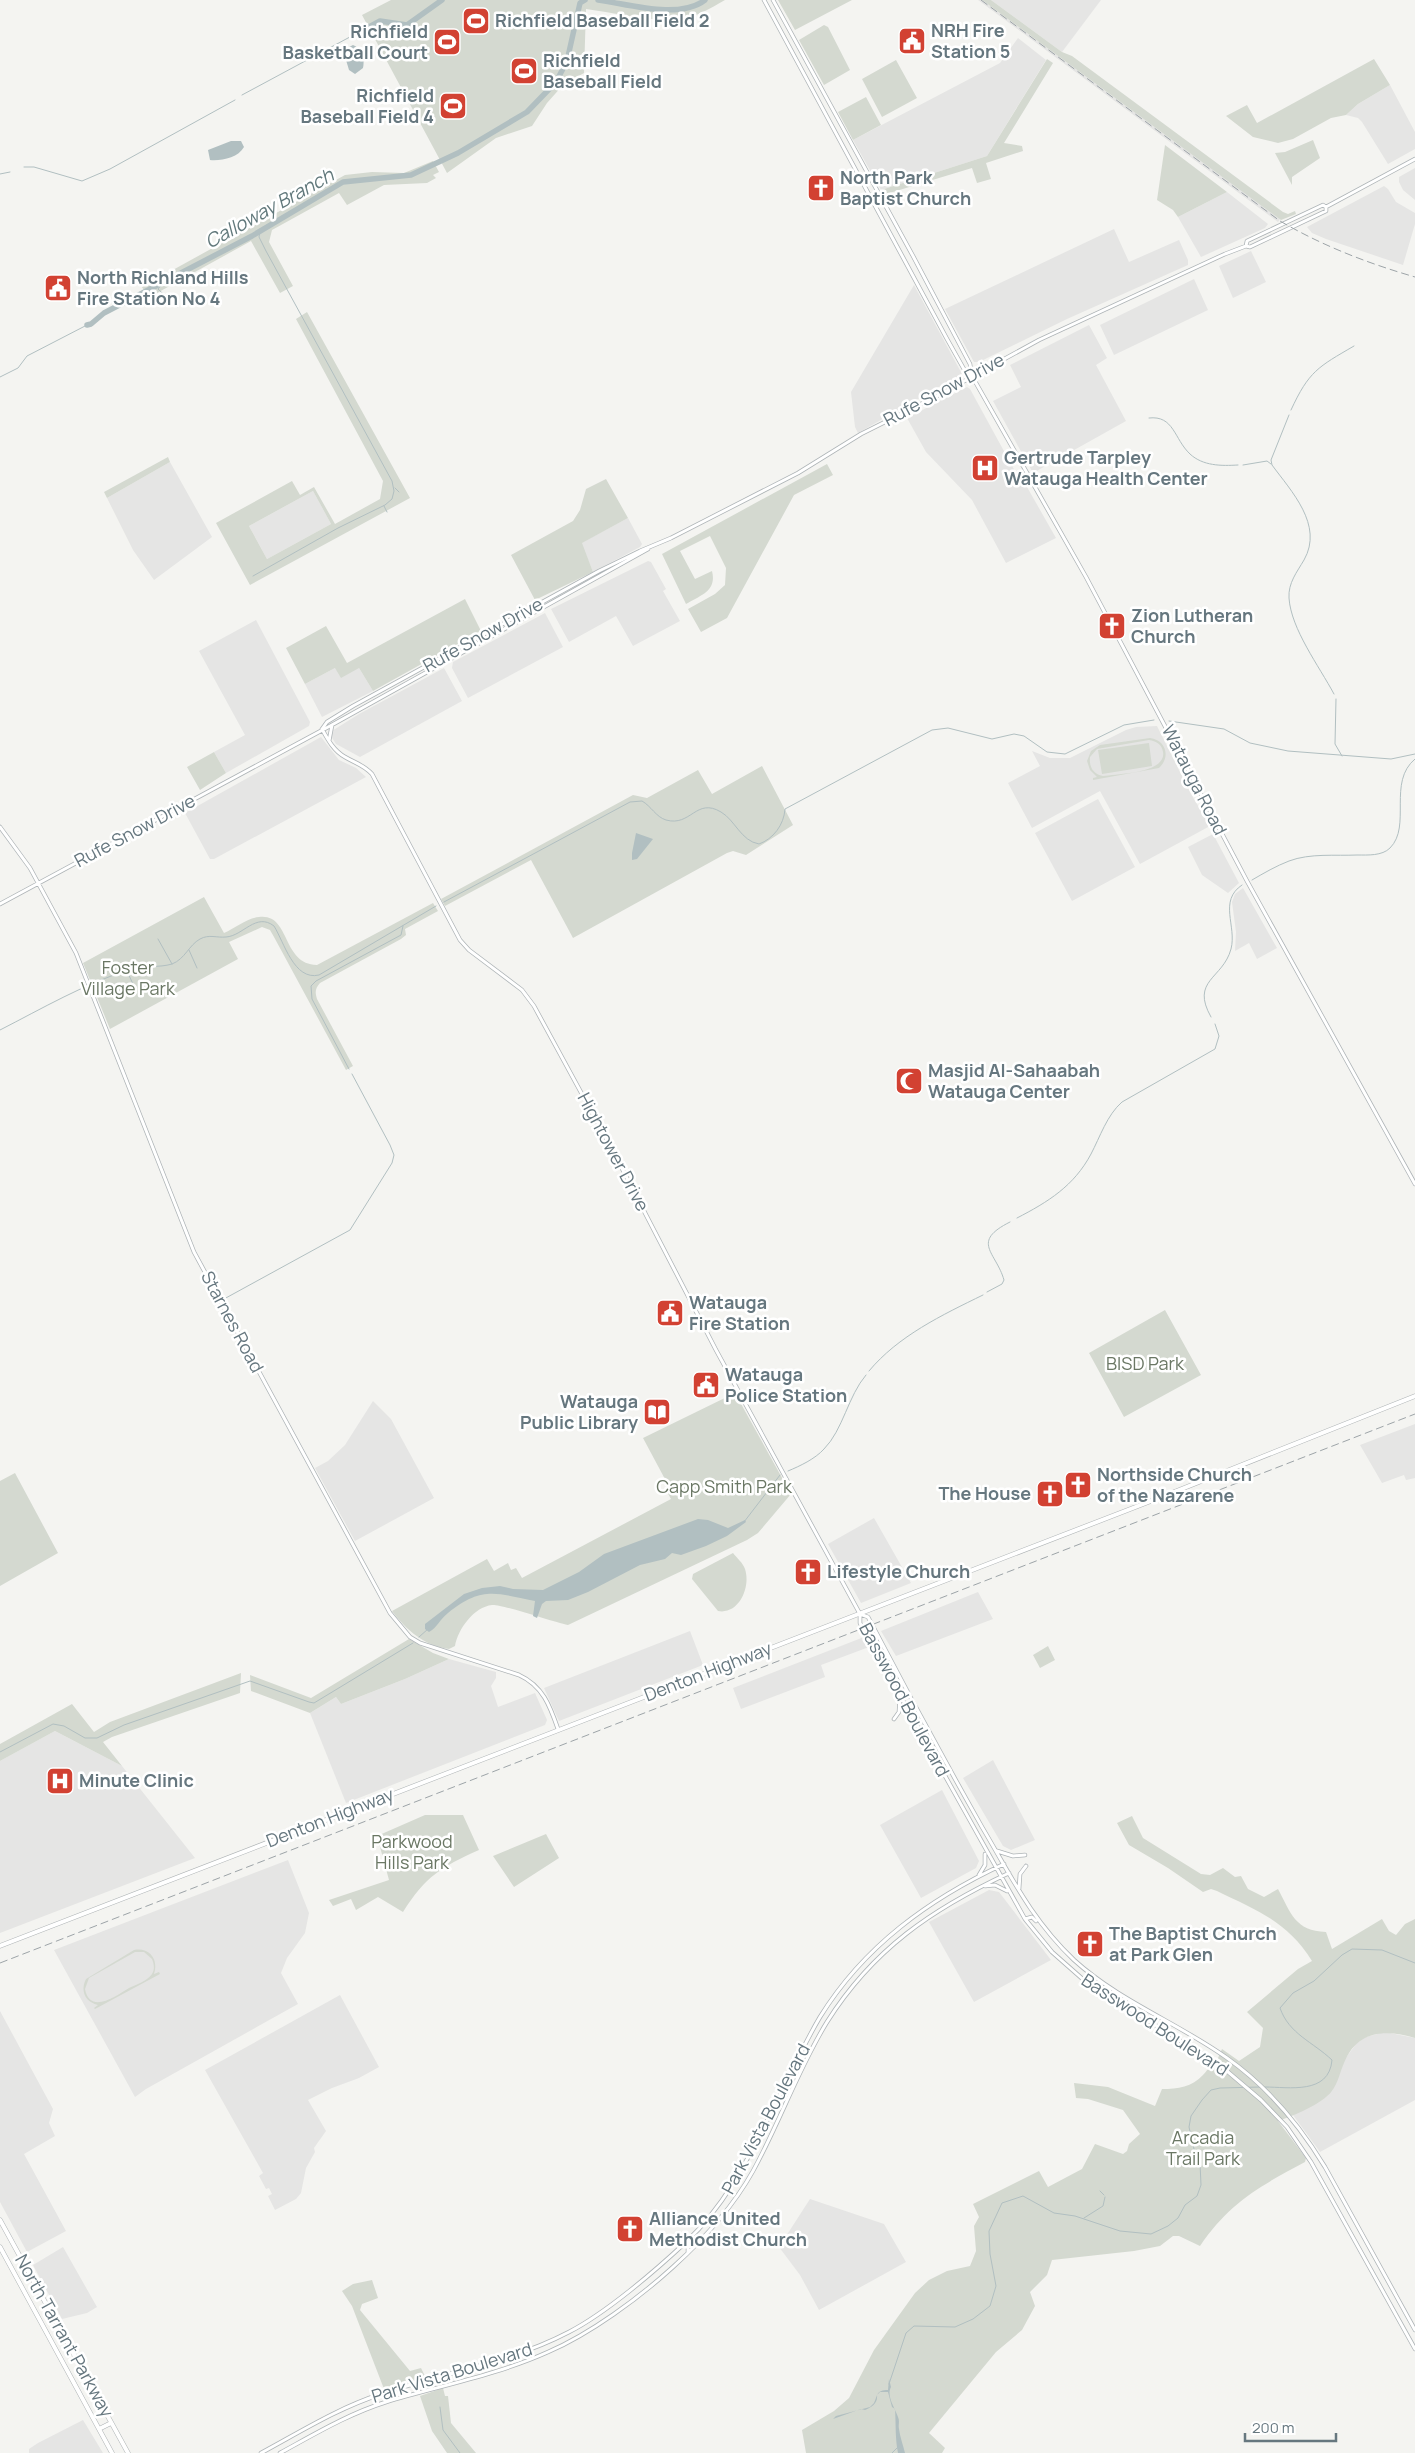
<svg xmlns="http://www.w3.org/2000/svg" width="1415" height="2453" viewBox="0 0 1415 2453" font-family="Manrope,sans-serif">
	<rect width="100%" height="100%" fill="#f4f4f1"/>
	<path fill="#e5e5e4" d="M978 0H982L1280 219 1278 222Z
		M991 0H1101L1062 52Z
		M1018 38 1046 60 987 156 881 190 853 140 1000 63Z
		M1390 85 1415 132V149L1388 164 1362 122 1358 118 1346 115 1358 104Z
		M1415 168V200L1403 190 1399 182V177Z
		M1384 186 1388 189 1396 202 1415 213V224L1403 265 1326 239 1312 233 1307 227Z
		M1227 192 1268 224 1265 228 1201 257 1178 217Z
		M1114 229 1129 262 1179 240 1188 260V265L1067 319 979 362H974L945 309Z
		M1251 251 1266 282 1233 298 1219 266Z
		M1194 279 1208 310 1114 355 1100 325Z
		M914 285 962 374 858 433 855 427 851 392Z
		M1089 325 1107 358 1096 365 1126 421 1033 473 993 401 1021 387 1010 365Z
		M967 387 970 389 1023 486 1027 487 1056 538 1006 563 972 500 926 452 907 418Z
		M170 462 212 537 154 580 133 550 107 498Z
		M313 491 331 524 267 559 249 526Z
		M628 518 642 544 640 547 593 572 581 543Z
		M648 561 651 562 666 589 663 591 680 621 633 646 616 616 569 642 551 609Z
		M545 613 563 647 468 698 452 668 453 662Z
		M256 620 310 722 309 726 226 773 214 752 245 735 199 651Z
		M335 668H359L373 691 322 717 305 684Z
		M444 668 462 701 360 757 336 744 331 736 332 731 359 714Z
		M1157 726 1191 794 1210 826 1140 864 1100 791 1032 828 1008 783 1040 766 1032 751 1050 758H1070L1126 730 1136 727Z
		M321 737 339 760 356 768 366 777 214 859H210L185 813Z
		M1098 799 1135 867 1072 901 1035 833Z
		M1213 834 1239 883 1228 893 1202 875 1188 847Z
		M1243 888 1277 948 1257 959 1249 943 1235 951 1236 932 1232 902 1235 894Z
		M373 1401 391 1419 434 1498 355 1541 315 1468 328 1461 345 1445Z
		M1415 1424V1478L1406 1480 1404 1475 1382 1483 1360 1445Z
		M874 1518 911 1583 861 1603 828 1544Z
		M978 1592 993 1619 896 1656 881 1631Z
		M690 1631 703 1665 559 1721 544 1688Z
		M864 1637 869 1647 821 1665 825 1677 741 1709 733 1688Z
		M449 1659 496 1672V1678L491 1686 498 1707 535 1693 547 1720 545 1725 346 1803 310 1713 336 1697 341 1704 405 1679Z
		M55 1731 122 1766 195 1858 0 1933V1761Z
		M993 1760 1035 1840 1011 1850 1003 1846 963 1778Z
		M942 1790 979 1861 976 1868 921 1898 880 1825Z
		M288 1860 309 1913 305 1933 287 1958 281 1973 298 2004 146 2089 135 2097 54 1950Z
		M989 1890 999 1892 1051 1960 974 2002 929 1922Z
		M340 1995 379 2067 359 2078 332 2088 308 2100 326 2131 314 2148 315 2152 306 2168 301 2193 296 2199 275 2210 268 2196 272 2194 269 2188 266 2189 259 2176 263 2173 205 2070Z
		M0 2011 53 2109 49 2123 55 2136 24 2154 66 2231 27 2252 0 2202Z
		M1385 2032 1415 2038V2100L1320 2152 1293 2115 1332 2091 1344 2060 1357 2043 1366 2037Z
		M810 2199 884 2224 906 2262 819 2310 800 2275 779 2247Z
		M63 2247 97 2307 87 2313 62 2319 33 2265Z
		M83 2420 103 2453H29V2449L38 2443Z"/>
	<path fill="#d4d9d0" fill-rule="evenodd" d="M391 0H725C711 8 695 18 678 19 648 22 616 13 586 9L584 73 563 85 547 103 532 126 496 138 447 173 362 15Z
		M778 0H852L795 30Z
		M982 0H991L1062 52 1072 56 1283 212 1288 214 1295 211 1296 214 1281 220Z
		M824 25 828 27 850 70 824 85 799 40Z
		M1047 59 1053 63 1004 143 1022 146 1023 151 986 163 991 179 977 183 972 168 883 195 881 190 987 156Z
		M1374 59 1390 85 1358 104 1346 115 1331 118 1293 139 1278 143 1253 137 1226 116 1247 105 1257 123Z
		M896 60 917 98 882 117 862 79Z
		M866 97 881 125 853 140 838 112Z
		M1313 140 1320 158 1292 177V185L1275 153 1285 152Z
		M1165 145 1227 192 1178 217 1173 210 1157 200Z
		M433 161 439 172 433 175 436 178 427 183 384 185 347 205 339 193 272 230 269 242 293 286 280 293 251 241 148 298 142 287 345 175 372 172 404 173Z
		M307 312 410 498 250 585 216 523 292 481 300 495 314 487 335 524 380 499 383 481 296 319ZM313 491 331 524 267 559 249 526Z
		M168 457 170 462 107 498 104 492Z
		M827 464 833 475 794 495 727 618 701 632 688 609 715 594 725 585 726 568 710 536 680 551 695 579 712 571C717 591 701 595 686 604L662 554Z
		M606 479 628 518 582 543 593 572 535 600 511 555 573 521 580 510 586 489Z
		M465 599 481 631 373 691 359 668 341 678 335 668 305 684 286 648 326 626 347 663Z
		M1150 738C1166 740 1171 757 1159 768L1093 780V778L1097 777 1090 770 1087 761 1091 751 1100 745ZM1149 740C1156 741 1162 744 1163 752 1167 773 1118 774 1103 776 1093 774 1089 767 1090 757L1097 749Z
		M1149 743 1152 766 1102 774 1098 750Z
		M214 752 226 773 200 790 187 767Z
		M762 766 793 825 746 855 733 851 727 853 573 938 531 860 445 906 441 899 633 795 647 798 698 770 712 794Z
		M204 897 224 933C235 928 247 918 259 917 291 913 281 964 317 965L433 903 438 911 405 929 406 935 401 939 320 983C315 989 315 992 317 999L353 1066 346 1070 274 937 270 930 262 927 229 942 238 959 110 1029 83 963Z
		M1165 1310 1201 1375 1124 1417 1089 1353Z
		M735 1393 791 1494 758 1533 747 1540 568 1625C553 1622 502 1604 492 1605 474 1607 458 1629 455 1646L449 1649C425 1646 406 1630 392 1611L487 1559 494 1571 508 1563 511 1570 516 1568 522 1578 671 1499 665 1488 666 1481 643 1438Z
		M15 1473 58 1553 0 1586V1481Z
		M733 1553C737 1558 743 1563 745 1569 751 1587 739 1615 718 1611L692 1579 693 1574Z
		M409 1639 433 1653 449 1659 405 1679 341 1704 336 1697 310 1713 251 1691 250 1675 311 1698Z
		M1048 1646 1055 1660 1040 1668 1033 1655Z
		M241 1673 240 1693 112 1737 103 1742 122 1766 55 1731 0 1761V1744L72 1704 94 1732 110 1722Z
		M425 1815H463L479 1850C441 1867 426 1876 403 1912L378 1897 356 1910 351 1899 333 1906 329 1900 389 1880 377 1836Z
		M1132 1816 1143 1838 1201 1874 1210 1875 1223 1868 1235 1877 1241 1876 1248 1889 1264 1897 1278 1889C1291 1913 1295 1931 1326 1932L1332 1949 1382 1919 1389 1931 1396 1935 1405 1924 1415 1919V2038C1386 2029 1357 2030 1344 2063 1340 2072 1338 2083 1332 2091 1322 2104 1293 2116 1278 2121L1306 2158 1305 2162C1260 2186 1229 2203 1200 2246L1179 2236H1173L1160 2246 1134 2251 1052 2260 1047 2275 1030 2292 1035 2306 1022 2330 996 2352 929 2433 945 2448 942 2453H806L802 2430 834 2411 849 2398 874 2350 915 2293 929 2280 947 2271 970 2266 976 2251 974 2226 979 2217 973 2204 1039 2171 1048 2187 1082 2169 1095 2144 1123 2154 1127 2151 1129 2144 1140 2134 1123 2110 1088 2099 1076 2098 1074 2083 1108 2087 1155 2106 1162 2089C1178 2089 1192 2087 1203 2075 1207 2071 1209 2066 1215 2065L1222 2049 1239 2061 1260 2047 1263 2028 1247 2012 1298 1969 1312 1961C1287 1921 1256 1910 1217 1891L1211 1889 1203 1892 1168 1868 1129 1845 1117 1823Z
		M546 1834 559 1858 514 1887 493 1856Z
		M134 1950C149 1947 159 1959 154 1974L159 1972 160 1974 95 2009 94 2008 98 2005C85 2002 80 1991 86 1979ZM135 1952H144L152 1959C154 1964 155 1969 152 1974 147 1981 136 1985 129 1988 116 1996 90 2015 85 1989L89 1978Z
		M372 2280 378 2298 362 2304 360 2310 410 2371 421 2368 426 2378 384 2389 352 2306 342 2291 353 2284Z
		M443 2388 445 2396H448L451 2423 476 2453H447L432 2431 420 2396Z"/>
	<path fill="#b1bfc1" d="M353 45C362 48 365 59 363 68L355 74 349 70 343 50Z
		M231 141H241L244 147C238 158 221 161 210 160L208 150Z
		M636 833 653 839 637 859 632 860V853Z
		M698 1519 708 1520 728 1528 745 1520 746 1522 727 1536 706 1546 681 1555 672 1553 665 1559 640 1565 588 1592 568 1600 546 1601 542 1604 537 1618 533 1616 535 1601C495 1593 482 1586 448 1613 440 1619 437 1628 429 1632L425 1629V1624L464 1594 482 1588 500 1586 513 1589 543 1590 579 1572 604 1554Z
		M889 2379 891 2387C886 2396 895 2408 898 2417 900 2421 898 2425 899 2429 900 2437 903 2445 905 2453H898C895 2438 896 2423 895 2409L892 2407 888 2392H880L877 2395C878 2403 872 2407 865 2410L861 2409 833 2419 836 2416 870 2407 874 2403C878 2395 876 2390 888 2390Z"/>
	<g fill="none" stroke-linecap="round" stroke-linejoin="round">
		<path stroke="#b1bfc1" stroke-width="1" d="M242 95 361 31
			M24 167H34L82 181 110 169 235 100
			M0 174 10 172
			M166 280 158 289 177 307
			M0 377 18 368 27 356 87 325
			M1291 410C1309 371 1318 367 1354 346
			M1289 415 1271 460 1272 465C1291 491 1324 525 1304 560 1297 572 1288 583 1289 598 1291 629 1319 666 1334 694
			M1149 418C1174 415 1174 439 1190 454 1203 466 1221 466 1238 465
			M1243 465 1267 461 1271 464
			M395 488 399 492
			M384 506 387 512
			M253 576 338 528 385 505 392 499 394 491 392 481 266 251 259 237 260 231
			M1336 699 1335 744 1342 756
			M1169 721 1224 729 1250 743 1288 751 1391 759 1415 754
			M1252 880C1264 873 1276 866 1289 861 1310 853 1336 856 1357 855 1368 855 1382 856 1390 848 1412 826 1387 782 1415 759
			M444 902 630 802 642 801C651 806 656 817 666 820 691 827 696 797 721 812 735 820 741 841 759 844 773 839 784 825 785 809L932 730 948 728 992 739 1014 734 1024 736 1047 752 1065 754 1124 725 1154 720
			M158 939 172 964
			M189 950 197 968
			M127 971 133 984
			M1211 1017C1190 980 1223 979 1231 949 1237 926 1218 901 1242 885
			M0 1030C43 1008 84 984 131 969 144 965 159 968 172 964 185 959 189 945 200 939 209 934 217 938 226 937 243 936 256 912 274 926 284 942 294 981 319 975L436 906
			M349 1069 312 999 311 986 316 981 401 935 403 926
			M1017 1218C1048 1202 1074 1186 1091 1154 1100 1137 1107 1115 1122 1102L1215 1049 1219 1036 1215 1024
			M987 1292 1002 1284 1004 1280C996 1252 970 1242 1010 1222
			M224 1299 350 1230 392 1163 394 1155 390 1145 352 1074
			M869 1371C898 1336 942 1315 983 1295
			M788 1471C800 1466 815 1459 824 1449 843 1430 848 1396 866 1375
			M744 1522 780 1475
			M419 1637 428 1629
			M0 1752 53 1724 64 1726 85 1738H97L124 1725 250 1681 309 1702 314 1703 413 1643
			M1265 2087C1289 2087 1329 2095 1332 2060 1313 2042 1289 2034 1280 2008L1293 1993 1314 1981 1342 1955 1352 1949 1382 1950 1415 1963
			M1100 2191 1104 2195
			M1084 2218 1103 2206 1105 2197
			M889 2384 906 2333 914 2326 955 2327 973 2319 990 2306 996 2286 990 2254 989 2231 1002 2203 1023 2196 1054 2213 1075 2216 1120 2231 1151 2234 1168 2226 1178 2218 1185 2205 1197 2196 1201 2185 1200 2163 1194 2149 1189 2127 1191 2116 1202 2100 1211 2090 1220 2088 1261 2087
			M440 2407 443 2430 460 2453
			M892 2453 898 2447"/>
		<path stroke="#b1bfc1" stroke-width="5.5" d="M598 0C628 4 679 20 705 0
			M369 27 380 21 407 25 442 0
			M87 325 91 324 104 313 252 236 343 182 411 175 458 153 527 112 556 82 567 61 580 3 585 0"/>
		<g stroke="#aeb4b7" stroke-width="4.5">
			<path id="secondary" d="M764 0 947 339 965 371 971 376
				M773 0 913 256 970 364 972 376 1086 577 1247 881 1415 1184
				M1246 246 1247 241 1323 205 1326 207
				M322 729C328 740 334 751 345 757 355 763 364 765 372 774L460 940 469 950 522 990 534 1006 614 1153 716 1350 860 1614V1623L863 1629 1025 1919 1052 1952 1086 1982 1221 2066 1261 2100 1287 2127 1311 2162 1415 2349
				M322 729 327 722 353 706 599 571 640 551 671 538 798 473 861 434 937 396 1039 340 1225 254 1246 246 1250 247 1326 211V207L1415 159
				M329 741 332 725
				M0 827 30 868 76 953 194 1252 390 1613 410 1637 420 1643 519 1675C543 1686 550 1706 558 1729
				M0 904 330 726 648 549
				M860 1614 868 1617C905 1688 943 1758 982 1827 1011 1876 1031 1919 1074 1960 1119 2001 1178 2023 1227 2058 1268 2087 1299 2124 1325 2167L1415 2330
				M894 1719 899 1712 900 1696
				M997 1851 1013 1856 1025 1855
				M979 1875 985 1865V1854
				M985 1886 995 1885 1007 1891
				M1019 1889 1020 1874 1026 1866
				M1025 1919 1032 1917 1036 1921
				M688 2241V2252
				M261 2453C300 2432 338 2408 381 2394 443 2373 510 2363 569 2332 606 2313 655 2271 686 2242 729 2202 751 2152 777 2101 791 2073 804 2044 820 2017 864 1946 929 1899 1004 1864
				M280 2453C315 2434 348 2414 386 2402 439 2386 497 2375 548 2352 590 2334 639 2298 673 2267 704 2239 733 2207 753 2171 780 2122 798 2069 827 2022 873 1949 932 1909 1009 1873"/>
		</g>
		<g stroke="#afb4b6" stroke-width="5">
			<path id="primary" d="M0 1946 1164 1496 1415 1396
				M0 2220 128 2453
				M0 2247 112 2453
				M99 2429 111 2423"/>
		</g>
		<use href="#secondary" stroke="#fff" stroke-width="3"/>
		<use href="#primary" stroke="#fff" stroke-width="4"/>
		<path stroke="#9da4a8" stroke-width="1" stroke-dasharray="8 4" stroke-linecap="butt" d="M981 0 1280 221C1323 246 1367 263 1415 277
			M0 1963 1415 1414"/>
	</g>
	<defs>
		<g id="stadium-square" transform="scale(1.4375)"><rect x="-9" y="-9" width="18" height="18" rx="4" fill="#d24132" stroke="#fff"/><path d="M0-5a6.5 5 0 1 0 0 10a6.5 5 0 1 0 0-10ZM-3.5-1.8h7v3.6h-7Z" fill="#fff"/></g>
		<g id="civic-square" transform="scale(1.4375)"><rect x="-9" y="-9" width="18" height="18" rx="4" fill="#d24132" stroke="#fff"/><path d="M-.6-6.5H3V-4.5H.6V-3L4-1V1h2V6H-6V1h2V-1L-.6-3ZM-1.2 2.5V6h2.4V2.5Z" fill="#fff"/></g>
		<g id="church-square" transform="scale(1.4375)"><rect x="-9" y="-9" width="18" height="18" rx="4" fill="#d24132" stroke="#fff"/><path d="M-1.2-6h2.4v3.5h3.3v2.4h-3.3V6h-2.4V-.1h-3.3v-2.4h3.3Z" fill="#fff"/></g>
		<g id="hospital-square" transform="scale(1.4375)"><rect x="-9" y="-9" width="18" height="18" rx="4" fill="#d24132" stroke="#fff"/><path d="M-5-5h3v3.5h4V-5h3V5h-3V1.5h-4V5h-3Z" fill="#fff"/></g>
		<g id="mosque-square" transform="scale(1.4375)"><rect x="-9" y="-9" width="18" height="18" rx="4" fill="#d24132" stroke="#fff"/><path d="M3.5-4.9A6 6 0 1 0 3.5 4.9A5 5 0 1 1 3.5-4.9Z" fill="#fff"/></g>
		<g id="library-square" transform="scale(1.4375)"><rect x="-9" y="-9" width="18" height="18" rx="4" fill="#d24132" stroke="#fff"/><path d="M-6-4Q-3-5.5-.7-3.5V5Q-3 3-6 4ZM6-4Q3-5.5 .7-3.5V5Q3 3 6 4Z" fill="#fff"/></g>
	</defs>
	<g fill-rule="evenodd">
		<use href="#stadium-square" x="476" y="21"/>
		<use href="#civic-square" x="912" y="41"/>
		<use href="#stadium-square" x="447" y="42"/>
		<use href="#stadium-square" x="524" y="71"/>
		<use href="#stadium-square" x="453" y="106"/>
		<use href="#church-square" x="821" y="188"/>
		<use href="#civic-square" x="58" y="288"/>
		<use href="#hospital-square" x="985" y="468"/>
		<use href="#church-square" x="1112" y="626"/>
		<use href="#mosque-square" x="909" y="1081"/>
		<use href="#civic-square" x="670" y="1313"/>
		<use href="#civic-square" x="706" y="1385"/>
		<use href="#library-square" x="657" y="1412"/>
		<use href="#church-square" x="1078" y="1485"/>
		<use href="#church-square" x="1050" y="1494"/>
		<use href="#church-square" x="808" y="1572"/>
		<use href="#hospital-square" x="60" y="1781"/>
		<use href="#church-square" x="1090" y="1944"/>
		<use href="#church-square" x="630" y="2229"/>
	</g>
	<g text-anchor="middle" stroke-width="5" stroke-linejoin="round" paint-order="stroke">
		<g font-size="18" font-weight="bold" fill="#66777f" stroke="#fff" text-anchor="start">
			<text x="495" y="27">Richfield Baseball Field 2</text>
			<text x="931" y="37">NRH Fire<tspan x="931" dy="21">Station 5</tspan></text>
			<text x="428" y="38" text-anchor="end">Richfield<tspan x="428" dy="21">Basketball Court</tspan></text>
			<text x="543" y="67">Richfield<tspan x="543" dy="21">Baseball Field</tspan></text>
			<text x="434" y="102" text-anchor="end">Richfield<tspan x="434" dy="21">Baseball Field 4</tspan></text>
			<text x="840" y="184">North Park<tspan x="840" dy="21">Baptist Church</tspan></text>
			<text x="77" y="284">North Richland Hills<tspan x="77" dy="21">Fire Station No 4</tspan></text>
			<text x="1004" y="464">Gertrude Tarpley<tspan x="1004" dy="21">Watauga Health Center</tspan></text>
			<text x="1131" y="622">Zion Lutheran<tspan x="1131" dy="21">Church</tspan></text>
			<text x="928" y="1077">Masjid Al-Sahaabah<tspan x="928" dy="21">Watauga Center</tspan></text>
			<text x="689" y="1309">Watauga<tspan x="689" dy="21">Fire Station</tspan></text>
			<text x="725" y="1381">Watauga<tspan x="725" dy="21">Police Station</tspan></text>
			<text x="638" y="1408" text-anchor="end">Watauga<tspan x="638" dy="21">Public Library</tspan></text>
			<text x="1097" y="1481">Northside Church<tspan x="1097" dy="21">of the Nazarene</tspan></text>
			<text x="1031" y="1500" text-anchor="end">The House</text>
			<text x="827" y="1578">Lifestyle Church</text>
			<text x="79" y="1787">Minute Clinic</text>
			<text x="1109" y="1940">The Baptist Church<tspan x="1109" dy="21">at Park Glen</tspan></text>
			<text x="649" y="2225">Alliance United<tspan x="649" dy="21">Methodist Church</tspan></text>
		</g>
		<g font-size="18" fill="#66777f" stroke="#fff">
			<text transform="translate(944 390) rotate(-28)" y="6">Rufe Snow Drive</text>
			<text transform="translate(483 635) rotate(-29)" y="6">Rufe Snow Drive</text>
			<text transform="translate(1194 780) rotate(63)" y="6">Watauga Road</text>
			<text transform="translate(135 831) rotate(-28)" y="6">Rufe Snow Drive</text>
			<text transform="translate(613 1152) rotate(62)" y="6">Hightower Drive</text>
			<text transform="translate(232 1322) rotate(62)" y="6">Starnes Road</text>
			<text transform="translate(708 1672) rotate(-21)" y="6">Denton Highway</text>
			<text transform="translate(904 1700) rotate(62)" y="6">Basswood Boulevard</text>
			<text transform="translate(330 1818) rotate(-21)" y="6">Denton Highway</text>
			<text transform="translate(1155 2025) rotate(33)" y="6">Basswood Boulevard</text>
			<text transform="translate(766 2119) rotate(-62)" y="6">Park Vista Boulevard</text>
			<text transform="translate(64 2336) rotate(61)" y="6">North Tarrant Parkway</text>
			<text transform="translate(452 2373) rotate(-17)" y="6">Park Vista Boulevard</text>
		</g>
		<g font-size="18" fill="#6a7764" stroke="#fff">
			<text x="128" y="974">Foster<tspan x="128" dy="21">Village Park</tspan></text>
			<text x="1145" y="1370">BISD Park</text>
			<text x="724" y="1493">Capp Smith Park</text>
			<text x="412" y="1848">Parkwood<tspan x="412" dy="21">Hills Park</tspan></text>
			<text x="1203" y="2144">Arcadia<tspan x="1203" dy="21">Trail Park</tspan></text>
		</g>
		<g font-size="19" font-style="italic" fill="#62797c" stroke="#fff">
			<text transform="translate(269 208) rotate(-29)" y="7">Calloway Branch</text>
		</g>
	</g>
	<path d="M1245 2433v8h91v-8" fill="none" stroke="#66777f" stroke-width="2.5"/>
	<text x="1252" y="2433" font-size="15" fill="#66777f" stroke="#ffffff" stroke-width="4" paint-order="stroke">200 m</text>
</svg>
